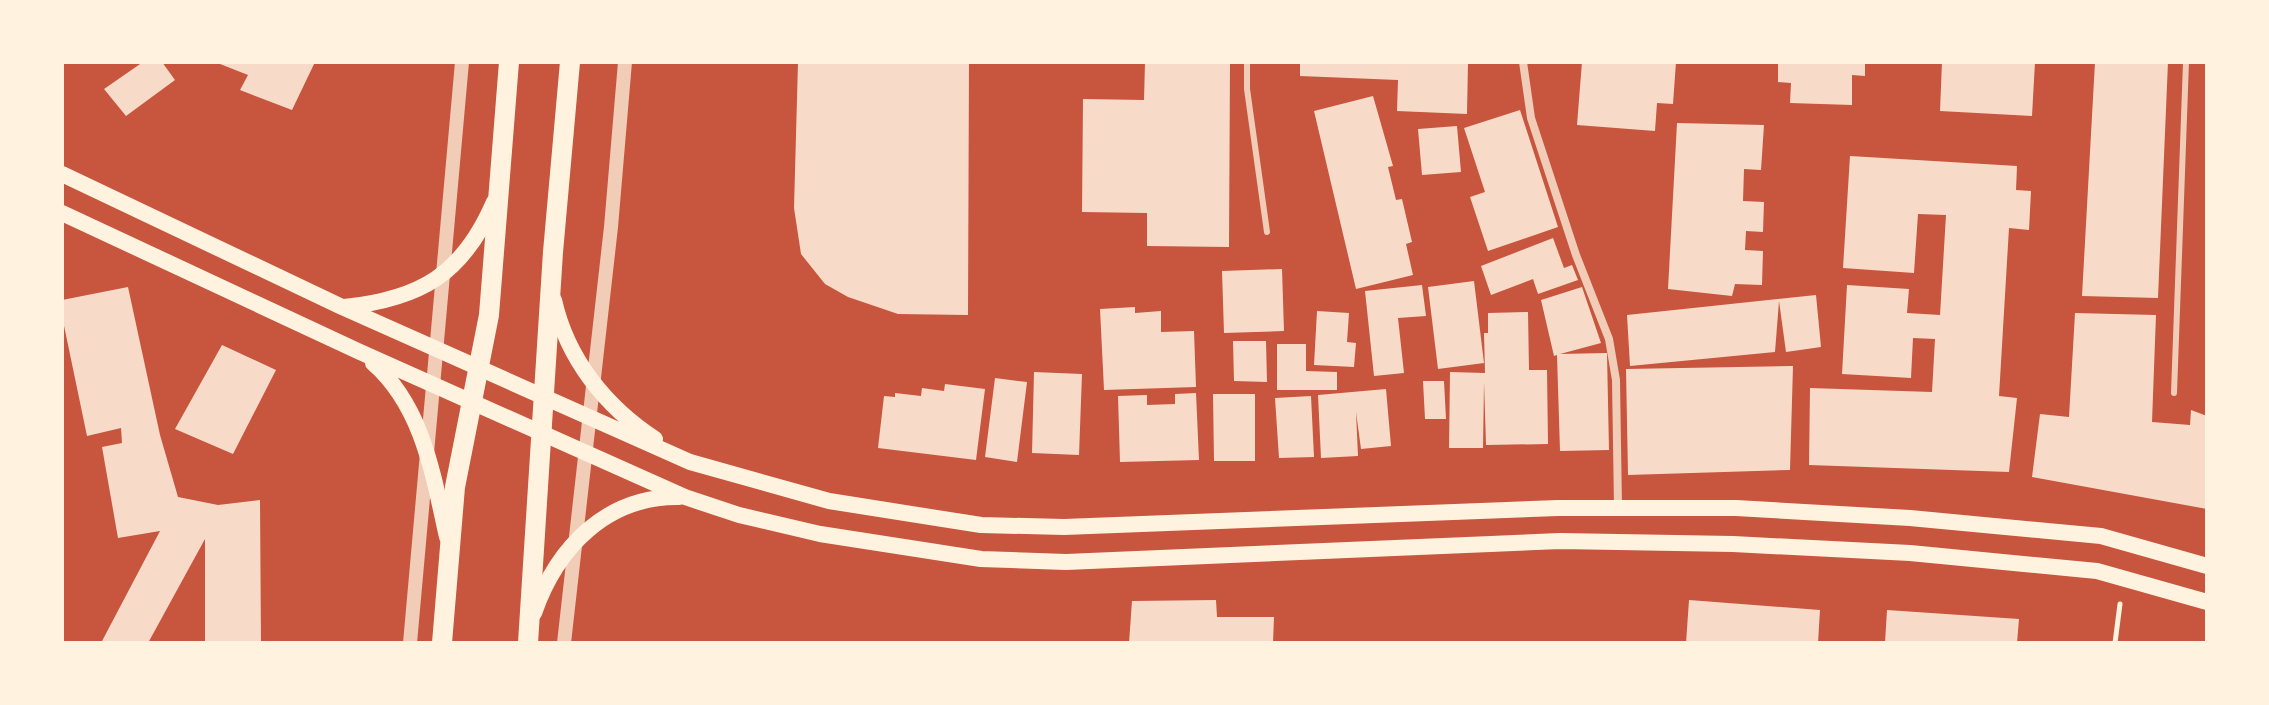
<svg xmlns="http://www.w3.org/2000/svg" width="2269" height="705" viewBox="0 0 2269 705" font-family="'PT Sans Narrow',sans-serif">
	<rect width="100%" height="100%" fill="#c8553d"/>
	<path fill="#f7dbc8" d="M143 62H162L175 80 126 116 104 89Z
		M215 62H315L292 110 240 90 248 75Z
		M798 62H969L968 315 898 314 848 297 825 284 801 254 794 208Z
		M1145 62 1230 63 1229 247 1147 246V213L1082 212 1083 99 1144 100Z
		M1300 62H1468L1467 114 1397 111 1398 80 1300 76Z
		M1582 62H1676L1673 104 1657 103 1655 131 1577 125Z
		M1778 62H1865V76L1852 75V105L1790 103 1791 83 1778 82Z
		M1942 62H2035L2032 116 1940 111Z
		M2095 62H2168L2158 298 2082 296Z
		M1373 96 1393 166 1388 167 1396 200 1402 199 1412 242 1406 244 1413 275 1356 289 1314 111Z
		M1520 110 1558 227 1488 251 1470 197 1485 192 1464 128Z
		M1677 123 1764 125 1761 170 1744 169 1743 201 1764 202 1763 232 1746 231 1745 250 1763 251 1762 285 1735 284 1732 296 1668 289Z
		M1457 126 1461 172 1422 175 1418 129Z
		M1850 156 2017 166 2016 190 2031 191 2029 230 2009 228 1999 396 2017 398 2009 472 1809 465 1810 388 1932 392 1935 339 1913 338 1911 378 1842 374 1847 285 1909 289 1907 313 1940 315 1946 215 1918 214 1914 273 1843 268Z
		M1553 238 1564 268 1572 265 1578 280 1538 294 1533 279 1491 295 1481 266Z
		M1282 269 1284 331 1224 333 1222 271Z
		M1474 281 1484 363 1438 369 1428 287Z
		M1422 285 1426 316 1398 318 1404 373 1374 376 1365 291Z
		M128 287 160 435 178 497 218 505 260 500 261 643H205V539L148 643H101L160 531 118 538 102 447 122 443 121 428 87 436 62 316V300Z
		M1582 287 1601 343 1560 354 1607 353 1609 450 1560 451 1557 355 1554 356 1541 300Z
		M1816 295 1821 347 1786 352 1779 301 1775 352 1630 366 1627 315Z
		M1135 307V313L1161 311V332L1194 331 1196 387 1104 390 1100 309Z
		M1317 311 1349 313 1347 342 1356 343 1354 367 1314 365Z
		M1528 312 1529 370H1547L1548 444 1486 445 1484 382 1483 448H1449L1450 372 1485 373 1484 333H1488V313Z
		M2075 313 2156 315 2152 422 2190 425 2191 410 2207 416V509L2032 477 2040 414 2069 417Z
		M1233 341H1266L1267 382 1234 381Z
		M1277 344H1306V371L1337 372V390H1277Z
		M222 345 276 370 233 454 175 429Z
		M1793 366 1790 470 1628 475 1626 369Z
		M1034 372 1082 374 1079 455 1032 453Z
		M995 378 1027 382 1017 462 985 457Z
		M1423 381H1444L1446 419H1425Z
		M945 384 985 389 976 460 878 448 884 396 895 397V393L921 396 922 388 944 391Z
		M1386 389 1391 446 1361 449 1356 412 1358 456 1321 458 1318 395Z
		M1196 393 1199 460 1120 462 1118 396 1147 395V405L1175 404V394Z
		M1213 394H1255V461H1214Z
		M1311 396 1314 457 1279 458 1275 398Z
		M1216 600 1217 617H1274L1273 643H1129L1132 601Z
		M1689 600 1820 610 1818 643H1686Z
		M1887 610 2019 619 2017 643H1885Z"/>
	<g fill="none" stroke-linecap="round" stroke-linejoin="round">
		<path stroke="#fff3e0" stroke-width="5" d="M2115 643 2120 604"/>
		<path stroke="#f1ccb7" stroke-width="6" d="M1247 62V89L1267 232
			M2174 393 2186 62"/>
		<path stroke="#f1ccb7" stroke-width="8" d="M1523 62 1531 118 1576 255 1609 339 1616 380 1618 507"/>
		<path stroke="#f1ccb7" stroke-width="14" d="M410 643 462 62
			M564 643 611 227 625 62"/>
		<path stroke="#fff3e0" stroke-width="16" d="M62 174 342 307 690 462 829 501 981 525 1064 527 1558 508H1736L1910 518 2101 536 2207 566
			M62 213 360 352 685 497 739 515 820 534 981 559 1066 562 1560 541 1733 544 1910 553 2097 571 2207 602
			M554 300C567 359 606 407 655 439
			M344 307C421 299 463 274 494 202
			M373 363C423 407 433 475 447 537
			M534 613C557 547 607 496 679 497"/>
		<path stroke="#fff3e0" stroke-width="20" d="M442 643 455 487 489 315 509 62
			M528 643 553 252 570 62"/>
	</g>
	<rect width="2269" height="705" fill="none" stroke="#fff3e0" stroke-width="128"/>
</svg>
